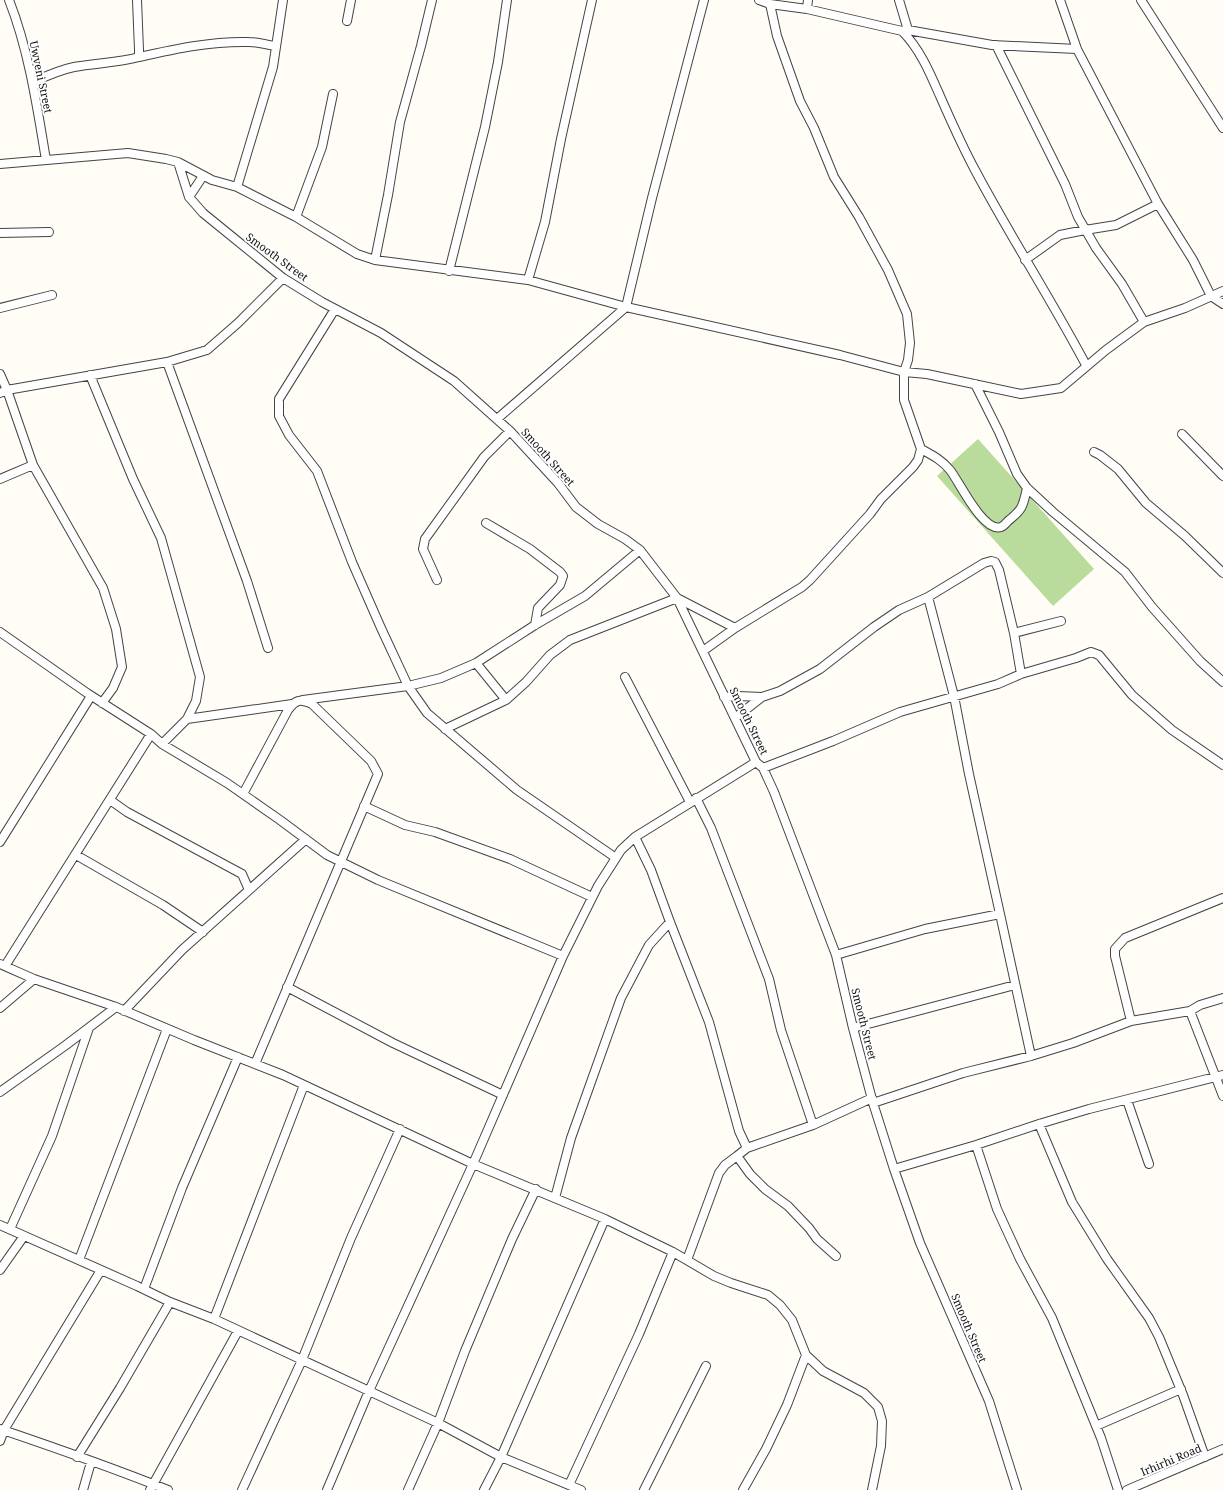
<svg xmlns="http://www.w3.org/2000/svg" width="1223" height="1490" viewBox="0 0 1223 1490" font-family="'Noto Serif',serif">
	<rect width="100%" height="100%" fill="#fffdf5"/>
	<path fill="#b9dc9c" d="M978 439 1094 569 1053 606 937 476Z"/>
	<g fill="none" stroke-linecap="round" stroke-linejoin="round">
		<g stroke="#444" stroke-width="10">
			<path id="minor" d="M9 0C29 51 37 106 46 160
				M759 0 770 4 807 9 902 31 908 30 992 45 1077 49
				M899 0 908 30
				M1060 0 1077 49 1158 204 1193 260 1211 296 1223 304
				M1141 0 1223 128
				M807 9 808 0
				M347 21 351 0
				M902 31C920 49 930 73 940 96 951 121 962 146 975 170 1010 236 1051 299 1086 365
				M992 45H996L1065 184 1078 217 1096 248 1122 284 1144 322
				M139 57C175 49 211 41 249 42 258 42 267 45 276 46
				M33 82C46 76 59 70 74 67 95 63 118 63 139 57V50L137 0
				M178 162 189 197 203 213 283 278 322 302 381 333 454 381 510 431 558 483 576 507 598 524 625 539 640 550 677 598 756 762 763 768 774 792 836 955 853 1028 873 1103 894 1169 920 1243 989 1401 1017 1490
				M0 164 128 153 166 159 178 162 212 180 237 187 296 217 357 254 375 260 528 280 626 307 840 355 904 372 927 374 1021 394 1061 388 1106 350 1144 322 1185 308 1223 291
				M237 187 273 67 283 0
				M189 197 203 176
				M296 217 322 147 333 94
				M0 233 49 232
				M375 260 388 195 400 122 421 46 432 0
				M1025 260 1060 235 1085 230 1116 225 1158 204
				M449 271 485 127 498 62 507 0
				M528 280 545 222 561 139 592 0
				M0 308 52 295
				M335 309 279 399V416L289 435 317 471 352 562 381 628 408 686 427 713 517 790 616 858
				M167 362 247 581 268 648
				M0 374 7 390 33 465 103 588 116 629 122 667 113 688 102 703
				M90 375 133 479 161 538 200 677 196 701 187 719 162 744
				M975 384 999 432 1017 474 1027 488 1053 512 1125 572 1152 607 1200 661 1223 682
				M0 393 7 390 167 362 207 350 238 323 283 278
				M497 419 626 307 652 198 704 0
				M1182 434 1223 476
				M921 449C932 455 942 460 950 470 959 481 983 533 1001 527 1004 526 1006 523 1008 521 1023 509 1023 506 1027 488
				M1094 452 1100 455 1118 469 1146 503 1185 536 1223 573
				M0 479 33 465
				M486 523 530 549 560 572 563 576 560 585 538 608 535 625
				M437 580 423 549 425 539 484 457 510 431
				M0 632 87 693 151 734 162 744 227 783 280 820 327 855 378 880 563 956
				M1014 633 1061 621
				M703 651 735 628 802 587 810 580 870 514 881 499 913 467 918 460 921 449 904 400V372L908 360 910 343 907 314 888 270 859 217 834 177 814 128 800 101 777 36 770 4
				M476 663 506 700
				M625 677 690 802
				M724 697 738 696 762 697 780 691 820 669 874 627 899 610 928 597 984 563 991 561 995 562 999 570 1014 633 1021 674
				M303 700 408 686 441 678 476 663 535 625 585 596 640 550
				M735 718 762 697
				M187 719 292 704
				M445 729 506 700 526 682 550 655 570 640 677 598 735 628
				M763 768 833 741 900 712 998 684 1021 674 1076 658 1091 652 1099 655 1132 695 1172 730 1223 765
				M243 794 288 710C296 699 300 699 312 704L371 761 378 774 255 1064
				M696 798 711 828 769 979 781 1030 813 1125
				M110 800 127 812 242 874 249 890
				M364 806 405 825 435 832 510 859 592 897
				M635 837 651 870 670 922 709 1022 739 1131 747 1148 813 1125 872 1098
				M0 842 91 696
				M76 855 163 905 203 932
				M1000 914 1031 1056
				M836 955 925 929 1000 914 969 774 954 696 928 597
				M0 964 34 979 116 1007 194 1040 283 1075 473 1164 605 1219 673 1252 714 1276 731 1283 768 1295 780 1305 792 1320 806 1355 823 1371 864 1393 878 1407 882 1421 881 1446 872 1490
				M5 966 151 734
				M287 987 393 1043 503 1095
				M0 1008 34 979
				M124 1011 182 950 306 839
				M1190 1011 1223 1096
				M1131 1021 1115 956V949L1125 938 1223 898
				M853 1028 1015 985
				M0 1092 66 1045 116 1007
				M1127 1100 1149 1164
				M873 1103 963 1073 1031 1056 1073 1043 1131 1021 1190 1011 1200 1005 1223 998
				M1039 1124 1072 1202 1107 1259 1149 1318 1159 1337 1183 1395 1205 1457
				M976 1145 997 1209 1020 1259 1052 1318 1101 1438 1118 1490
				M747 1148 737 1156 750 1174 765 1189 788 1206 809 1228 817 1239 836 1256
				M894 1169 976 1145 1039 1124 1089 1109 1223 1075
				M555 1198 571 1138 621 998 649 945 670 922
				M0 1225 137 1286 170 1302 214 1319 438 1423 501 1457 581 1490
				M10 1229 52 1136 89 1028
				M79 1260 167 1029
				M687 1260 719 1173 725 1165 737 1156
				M0 1270 24 1236
				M144 1289 182 1188 238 1057
				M214 1319 304 1085
				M1096 1426 1181 1389
				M0 1429C56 1448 113 1468 168 1490
				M0 1441 4 1430 101 1270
				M77 1457 120 1388 170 1302
				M569 1485 639 1334 673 1252
				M83 1490 91 1462
				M150 1490 238 1331
				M242 1490 302 1360 351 1238 400 1129
				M327 1490 369 1391 473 1164 563 956 598 886 621 850 635 837 756 762
				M408 1490 438 1423 465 1351 512 1239 536 1189
				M484 1490 501 1457 605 1219
				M644 1490 706 1366
				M743 1490 766 1449 787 1405 806 1355
				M1127 1490 1223 1449"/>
		</g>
		<use href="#minor" stroke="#fff" stroke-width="8"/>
	</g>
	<g text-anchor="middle" stroke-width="4" stroke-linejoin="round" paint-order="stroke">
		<g font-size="11" fill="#111" stroke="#fff">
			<text transform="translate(41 77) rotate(78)" y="4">Uwveni Street</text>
			<text transform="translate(277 257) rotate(36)" y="4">Smooth Street</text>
			<text transform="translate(548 457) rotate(48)" y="4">Smooth Street</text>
			<text transform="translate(749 721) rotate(64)" y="4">Smooth Street</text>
			<text transform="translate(864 1024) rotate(76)" y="4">Smooth Street</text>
			<text transform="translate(969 1328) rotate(67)" y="4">Smooth Street</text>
			<text transform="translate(1171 1460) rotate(-23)" y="4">Irhirhi Road</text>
		</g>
	</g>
</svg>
